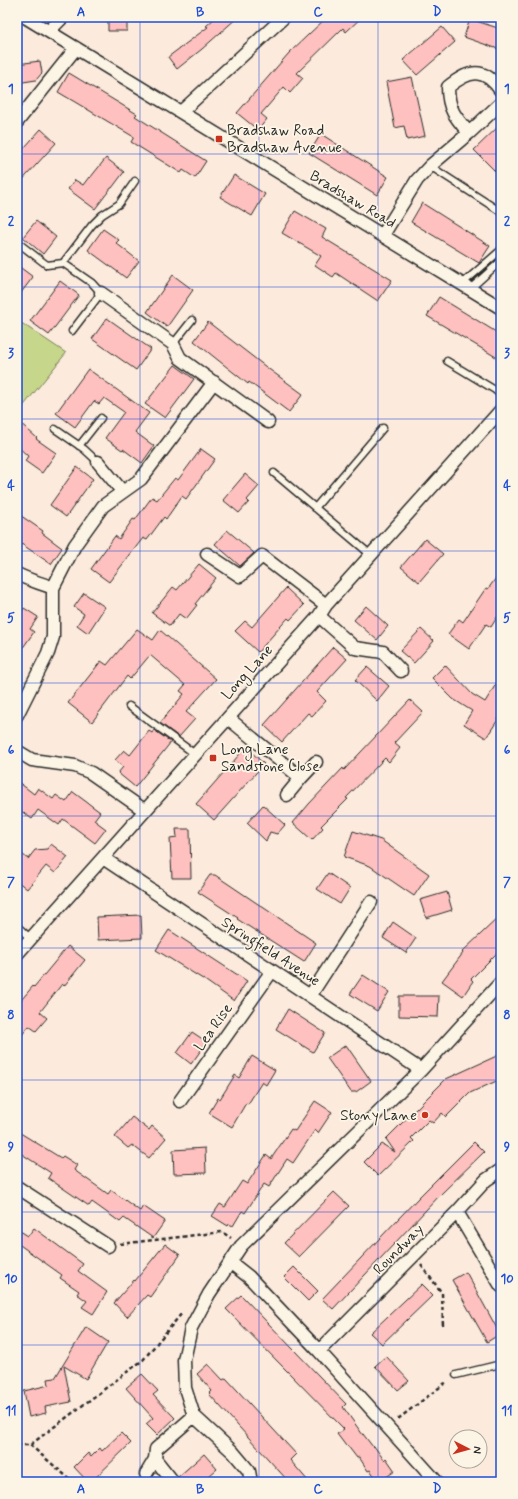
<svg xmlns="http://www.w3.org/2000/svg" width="518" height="1499" viewBox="0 0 518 1499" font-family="Mynerve,sans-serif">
	<rect width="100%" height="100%" fill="#fcebdd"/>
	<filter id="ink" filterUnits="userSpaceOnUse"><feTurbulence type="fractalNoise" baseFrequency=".025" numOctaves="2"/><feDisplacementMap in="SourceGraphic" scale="8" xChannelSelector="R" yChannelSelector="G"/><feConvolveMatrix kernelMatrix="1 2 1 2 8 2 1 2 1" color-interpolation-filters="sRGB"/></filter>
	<g filter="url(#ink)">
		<path fill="#c6d68a" stroke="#78805a" d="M17 320 66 353 17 414Z"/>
		<path fill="#fec1bf" stroke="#2b2b2b" d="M108 17H127V31H108Z
			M216 17H238L202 49 177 69 168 57 208 27 206 26Z
			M327 17H362L346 32 343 28 297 73 303 78 290 93 284 87 261 114 267 119 258 130 237 113 289 53Z
			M470 19 501 29V50L464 37Z
			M442 27 455 42 417 75 403 60Z
			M40 61 42 73 36 80 17 83V64Z
			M69 73 137 114 135 116 206 161 195 178 183 170 181 173 131 142 134 137 58 92Z
			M412 77 425 136 407 140 404 126 395 128 386 82Z
			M501 124V177L474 150Z
			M41 129 56 143 17 186V156Z
			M321 134 388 177 377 195 309 153Z
			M106 158 124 172 112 188H111L95 209 68 189 75 180 83 185 89 177 90 178Z
			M234 175 265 194 252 216 220 197Z
			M422 203 490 246 479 263 411 222Z
			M295 211 326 229 322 237 392 280 378 301 336 273 333 277 315 265 321 256 282 233Z
			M36 221 56 237 43 254 23 237Z
			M103 229 119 240 116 243 139 261 126 278 88 250Z
			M17 265 33 277 17 298Z
			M173 275 193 290 167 327 147 312Z
			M60 281 79 295 49 335 30 321Z
			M439 297 501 335V360L427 316Z
			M107 318 151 349 136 370 92 339Z
			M208 322 266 367 303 394 289 412 249 382 248 384 194 341Z
			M175 365 194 379 165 418 145 404Z
			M88 369 149 413 135 432 154 446 142 463 123 449 122 450 105 438 124 412 104 398 99 404 94 401 75 427 56 413Z
			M17 420 37 438 36 439 56 453 42 473 25 461 28 456 17 446Z
			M201 449 215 459 186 499 182 496 166 519 164 517 147 540 143 538 109 582 91 569 115 536 119 539 133 519 135 520 152 497 157 500 175 478 178 480Z
			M77 467 93 479 66 517 50 505Z
			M245 474 259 486 247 500 249 502 239 513 223 500Z
			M17 513 43 531 42 533 62 548 51 564 17 541Z
			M227 530 254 553 240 566 215 544Z
			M425 539 443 554 419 582 401 567Z
			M199 564 216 578 195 604 197 605 186 619 179 614 170 626 152 613 173 587 177 590Z
			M501 571V611L491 627 486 624 469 649 448 634 459 619 463 622 486 588 488 589Z
			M286 588 304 605 290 620 288 618 258 652 235 631 245 621 252 627Z
			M84 593 105 607 88 633 77 625 84 614 74 607Z
			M366 606 388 626 377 640 354 620Z
			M24 608 38 617 30 629 34 632 17 656V618Z
			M137 629 153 640 160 630 216 679 186 712 195 719 179 737 160 723 184 694 180 691 185 685 150 655 130 679 127 676 92 722 68 703 101 661 107 665Z
			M421 629 434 641 414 663 400 651Z
			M333 647 347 659 317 692 326 701 312 716 308 713 282 742 264 725Z
			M445 665 472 694 485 702 501 676V715L486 738 464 724 472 711 453 699 432 678Z
			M367 667 389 686 377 701 355 680Z
			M410 700 423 712 394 743 400 748 389 762 385 758 346 798 348 799 321 826 323 828 312 840 293 823 309 804 343 768 344 770Z
			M154 730 171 742 135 787 118 773 123 767 115 760 124 750 130 755 149 731 152 733Z
			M246 747 264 764 214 820 196 804Z
			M17 781 34 794 38 788 53 799 56 795 66 802 73 792 100 812 94 820 106 829 95 843 63 819 59 825 38 810 32 819 17 808Z
			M263 805 285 825 277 834 270 832 266 841 247 823Z
			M176 829H190L191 878H172L170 838 177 837Z
			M353 831 381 840 429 874 414 896 370 866 344 857Z
			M51 844 68 857 55 873 46 866 27 889 17 881V850L28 859 35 850 47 849Z
			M328 873 350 888 340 904 317 889Z
			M210 875H215L316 943 304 962 237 919 238 918 198 892Z
			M447 892 452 910 426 918 420 900Z
			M141 915 142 938 98 940 97 917Z
			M501 915V949L471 979 473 981 463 996 442 981 463 953 462 952Z
			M393 922 416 938 406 953 383 938Z
			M169 930 247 981 234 1001 206 981 156 950Z
			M68 946 85 960 64 986 62 984 40 1012 47 1018 36 1031 29 1026 17 1041V1005L33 986 34 987Z
			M363 975 389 992 377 1011 350 994Z
			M399 996H439L438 1017 399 1016Z
			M288 1009 325 1033 313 1052 276 1029Z
			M192 1032 207 1042 191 1064 177 1053Z
			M346 1045 371 1081 356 1092H351L327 1058Z
			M501 1054V1079L470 1093 446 1117 442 1113 433 1123 429 1120 411 1138 414 1141 378 1176 364 1162 382 1144 395 1152 386 1139 446 1079Z
			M252 1056 275 1070 266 1085 262 1082 248 1104 246 1103 232 1127 209 1113 218 1098 220 1099 235 1075 239 1078Z
			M315 1101 332 1112 318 1133 315 1130 293 1163 287 1159 269 1187 264 1184 245 1213 242 1211 233 1226 229 1224 228 1226 212 1216 220 1204 225 1207 242 1181 247 1184 266 1155 271 1159 291 1129 295 1131Z
			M132 1117 149 1130 152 1126 166 1138 149 1158 132 1145 128 1148 115 1137Z
			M17 1131 61 1158 63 1156 77 1165 74 1170 108 1194 111 1190 140 1211 143 1206 165 1221 153 1238 124 1218 120 1222 92 1202 89 1206 48 1178 51 1173 17 1151Z
			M474 1142 484 1152 441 1194 333 1309 322 1299 419 1197Z
			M205 1148 206 1173 174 1174 173 1150Z
			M334 1192 349 1206 299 1257 284 1243Z
			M34 1228 83 1264 78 1271 107 1292 93 1314 82 1307 87 1301 77 1294 79 1291 60 1278 62 1275 17 1243V1229L28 1236Z
			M165 1244 180 1255 150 1297 147 1295 127 1317 114 1303 134 1280 135 1281Z
			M294 1267 318 1291 308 1301 284 1277Z
			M466 1272 500 1334 487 1342 452 1280Z
			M422 1284 433 1295 382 1344 370 1333Z
			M241 1295 346 1404 343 1407 363 1435V1434L373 1447 374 1446 384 1460 386 1458 395 1471 379 1482 370 1470 368 1471 359 1457 357 1458 347 1445 346 1446 337 1434 344 1429 226 1309Z
			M86 1327 108 1342 86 1379 64 1366 71 1402 45 1407 46 1413 29 1417 24 1391 49 1385 48 1379 55 1378Z
			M386 1356 409 1381 398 1390 375 1366Z
			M208 1364 223 1380 226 1378 296 1454 290 1460 309 1482H289L209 1394 212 1391 197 1374Z
			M142 1374 158 1391 153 1395 175 1418 157 1435 146 1424 153 1418 126 1388Z
			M121 1433 131 1443 91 1482H88L74 1467 88 1453 91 1457 100 1448 102 1451Z
			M204 1454 217 1469 202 1482H178V1477Z"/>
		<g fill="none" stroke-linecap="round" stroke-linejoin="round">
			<g stroke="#2b2b2b" stroke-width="9">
				<path id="lane" d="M430 166 501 212
					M17 242 47 265 63 263 92 283 101 293 72 331
					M63 263 92 225 102 215 119 204 135 181
					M462 284 501 250
					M470 289 501 261
					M173 344 192 320
					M447 361 495 390 501 395
					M55 429 84 449 98 462
					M79 446 101 418
					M274 473 371 555
					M315 508 383 428
					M129 706 195 754
					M17 926 31 939
					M456 1375 501 1364"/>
			</g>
			<g stroke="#2b2b2b" stroke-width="15">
				<path id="street" d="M25 17 501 308
					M49 31 63 17
					M181 112 284 17
					M17 122 76 48
					M469 133C455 117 448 109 448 87 469 70 484 66 501 91
					M383 235 417 180 430 166 469 133 501 103
					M101 293 173 344 180 358 268 422
					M98 462 122 491
					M207 554 240 576 262 556 326 605
					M17 574C28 580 41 583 53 588
					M319 616 355 648 383 652 401 671
					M17 715 48 653 53 637V588L75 545 103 506 141 479 214 382
					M228 718 301 778
					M17 751 32 760 75 766 91 773 144 810
					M287 795 301 778 316 762
					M103 858 421 1070
					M17 954 319 616 326 605 501 410
					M310 996 371 902
					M180 1101 272 971
					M17 1187 108 1246
					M457 1212 501 1286
					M230 1262 249 1277 319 1351 457 1212 486 1180 501 1170
					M319 1351 437 1482
					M146 1474 155 1459
					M171 1479 155 1459 156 1449 194 1416
					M251 1482 249 1471 233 1452 194 1416 185 1388 184 1360 191 1328 209 1294 241 1246 421 1070 501 982"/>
			</g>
			<path stroke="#2b2b2b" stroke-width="2.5" stroke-dasharray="4 3" stroke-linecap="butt" d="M120 1244 222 1232 231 1238
				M421 1265 442 1293 443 1327
				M398 1419 448 1381
				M17 1445H30L143 1360 182 1313
				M30 1445 73 1482"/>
			<use href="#lane" stroke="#fcf5e5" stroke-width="6"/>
			<use href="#street" stroke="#fcf5e5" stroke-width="12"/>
		</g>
	</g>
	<path fill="none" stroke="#1d4ed8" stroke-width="1" stroke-opacity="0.55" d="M140 17V1482M259 17V1482M378 17V1482M17 154H501M17 287H501M17 419H501M17 551H501M17 683H501M17 816H501M17 948H501M17 1080H501M17 1212H501M17 1345H501"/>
	<g fill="#c8321e" stroke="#fcf5e5" stroke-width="1.5">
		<rect x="215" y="135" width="8" height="8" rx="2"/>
		<rect x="209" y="754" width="8" height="8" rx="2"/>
		<circle cx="425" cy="1115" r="4"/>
	</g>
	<g text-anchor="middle" stroke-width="3.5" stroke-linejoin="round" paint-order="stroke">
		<g font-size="15" fill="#2b2b2b" stroke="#fcf5e5" text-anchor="start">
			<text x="227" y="135">Bradshaw Road<tspan x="227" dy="17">Bradshaw Avenue</tspan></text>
			<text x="221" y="754">Long Lane<tspan x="221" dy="17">Sandstone Close</tspan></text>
			<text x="417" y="1120" text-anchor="end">Stony Lane</text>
		</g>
		<g font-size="15" fill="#2b2b2b" stroke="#fcf5e5">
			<text transform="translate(353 199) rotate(31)" y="5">Bradshaw Road</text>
			<text transform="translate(247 672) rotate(-48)" y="5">Long Lane</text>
			<text transform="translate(271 951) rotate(33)" y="5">Springfield Avenue</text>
			<text transform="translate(213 1027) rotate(-55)" y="5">Lea Rise</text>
			<text transform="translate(398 1249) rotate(-45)" y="5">Roundway</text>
		</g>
	</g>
	<rect width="518" height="1499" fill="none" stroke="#fcf5e5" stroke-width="44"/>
	<g transform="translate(468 1449) rotate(96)"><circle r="19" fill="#fcf5e5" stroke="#a8a49b"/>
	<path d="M0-3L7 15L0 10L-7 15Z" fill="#c8321e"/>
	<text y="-6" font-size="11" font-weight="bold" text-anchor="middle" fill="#2b2b2b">N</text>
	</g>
	<rect x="22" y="22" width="474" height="1455" fill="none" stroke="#1d4ed8" stroke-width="1.5"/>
	<g font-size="13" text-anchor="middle" font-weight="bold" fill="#1d4ed8">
		<text x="81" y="16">A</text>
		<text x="200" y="16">B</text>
		<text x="318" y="16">C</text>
		<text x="437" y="16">D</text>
		<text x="11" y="93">1</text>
		<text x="507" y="93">1</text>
		<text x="11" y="225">2</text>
		<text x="507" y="225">2</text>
		<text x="11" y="357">3</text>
		<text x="507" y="357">3</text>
		<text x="11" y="490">4</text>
		<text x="507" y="490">4</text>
		<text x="11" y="622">5</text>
		<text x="507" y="622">5</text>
		<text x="11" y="754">6</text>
		<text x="507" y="754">6</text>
		<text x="11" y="886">7</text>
		<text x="507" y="886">7</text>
		<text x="11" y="1019">8</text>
		<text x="507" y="1019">8</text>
		<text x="11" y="1151">9</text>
		<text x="507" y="1151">9</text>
		<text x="11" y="1283">10</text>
		<text x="507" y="1283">10</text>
		<text x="11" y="1415">11</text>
		<text x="507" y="1415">11</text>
		<text x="81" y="1493">A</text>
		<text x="200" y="1493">B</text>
		<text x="318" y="1493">C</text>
		<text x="437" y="1493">D</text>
	</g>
</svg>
